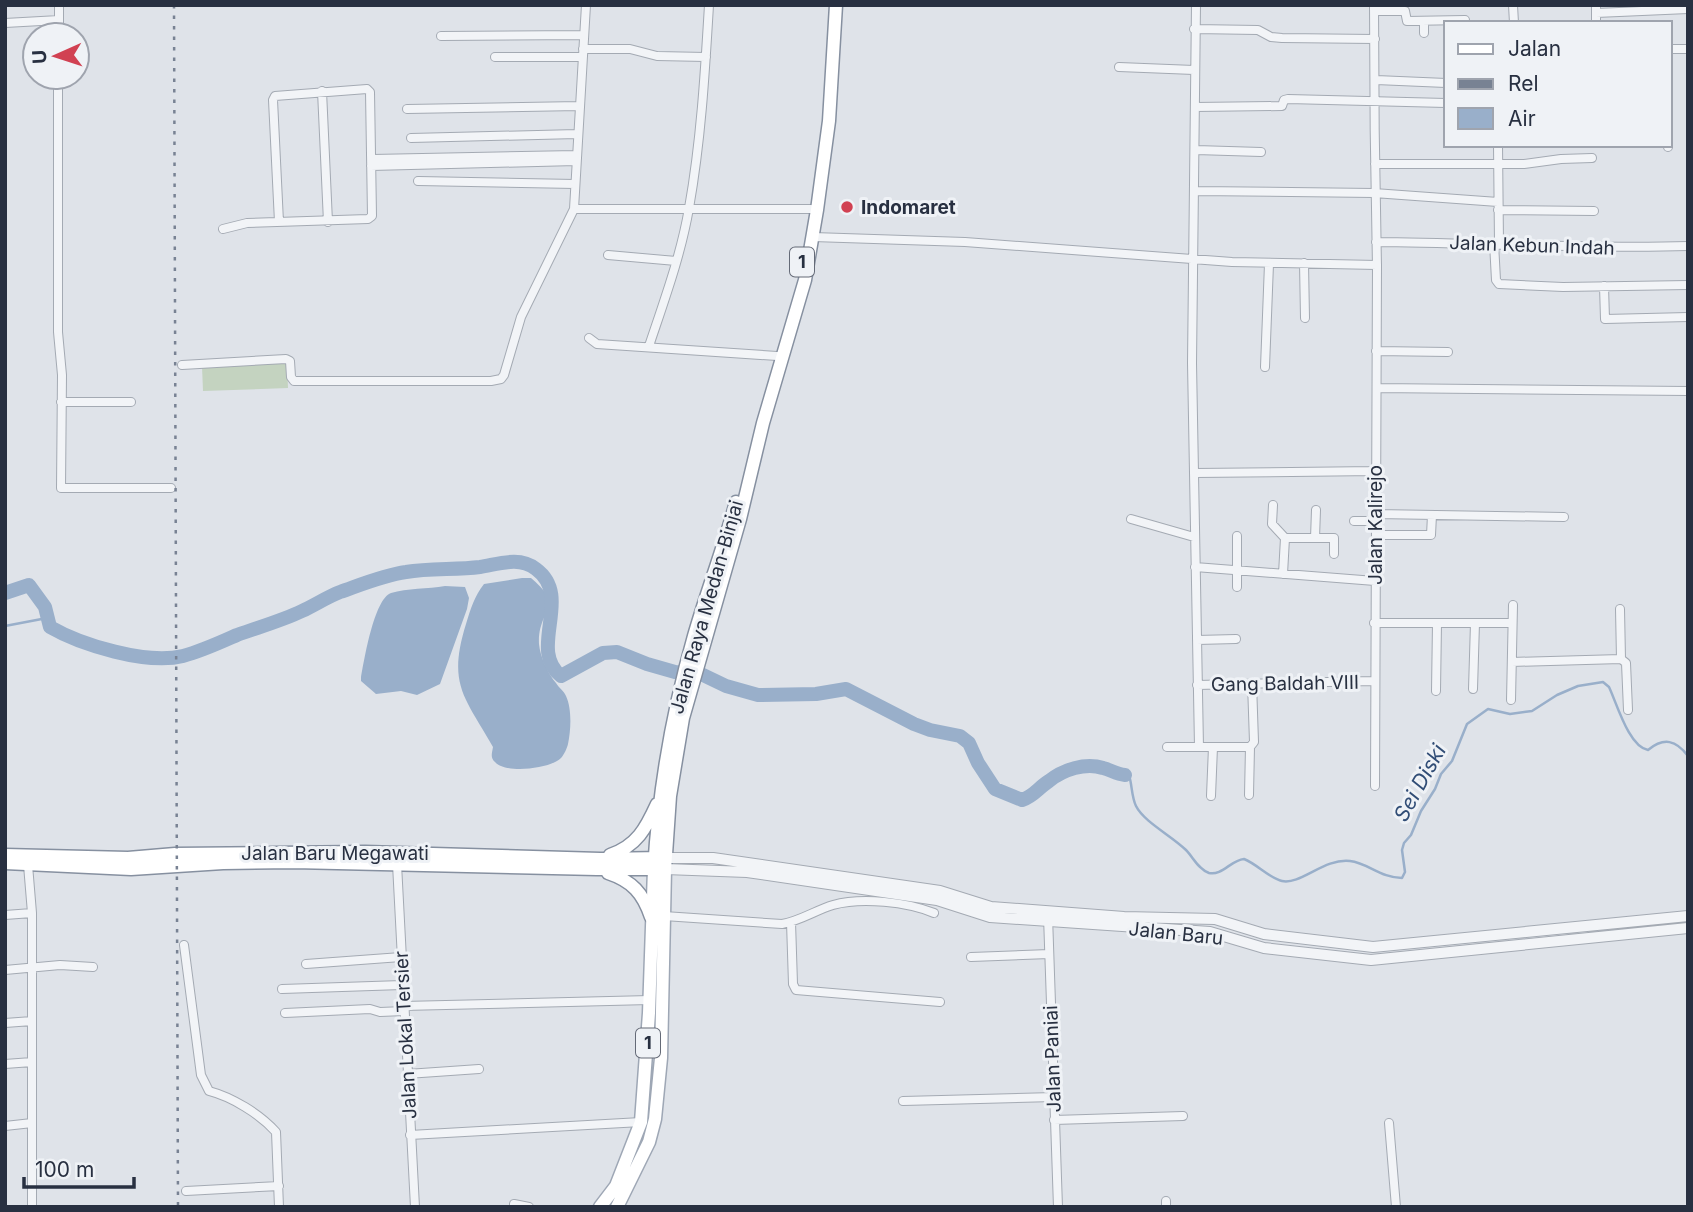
<svg xmlns="http://www.w3.org/2000/svg" width="1693" height="1212" viewBox="0 0 1693 1212" font-family="Inter,sans-serif">
	<rect width="100%" height="100%" fill="#dfe3e9"/>
	<path fill="#c4d3c0" d="M287 363 288 388 203 391 202 366Z"/>
	<path fill="#99afca" d="M522 578H531C566 607 537 610 539 644 540 656 548 674 556 683 559 688 564 691 566 696 572 709 571 730 568 744 567 748 564 755 561 758 550 769 505 774 495 762 490 758 492 753 493 747 465 697 447 685 466 624 471 608 474 597 484 584Z
		M445 586 465 587 469 598 467 609 440 684 417 695 401 691 376 694 361 681V678C364 661 374 599 391 593 407 588 428 589 445 586Z"/>
	<g fill="none" stroke-linecap="round" stroke-linejoin="round">
		<path stroke="#99afca" stroke-width="2.5" d="M5 626 47 618
			M1125 775 1130 779C1132 787 1132 798 1136 806 1144 822 1172 836 1186 850 1193 857 1198 869 1209 873 1222 876 1231 860 1244 859 1257 864 1269 878 1282 881 1301 885 1324 858 1350 861 1368 863 1381 878 1402 878L1405 872 1402 850 1404 843 1411 835 1421 811 1435 789 1441 774 1452 761 1467 724 1488 709 1510 714 1532 711 1557 695 1578 686 1603 682 1609 687C1617 704 1629 747 1648 750 1664 737 1676 740 1688 756"/>
		<path stroke="#99afca" stroke-width="14" d="M5 593 29 585 45 607 50 627C81 645 147 665 183 656 202 651 219 643 237 635 259 627 281 621 302 611 315 605 327 597 340 592 360 585 384 575 406 572 430 568 456 570 480 567 499 564 519 556 536 569 574 597 527 649 561 676L603 653 617 652 647 664 675 672 701 674 726 686 758 695 816 694 846 689 914 724 930 730 960 736 969 743 978 763 995 789 1022 800C1034 796 1038 788 1049 781 1063 770 1085 762 1103 768 1111 770 1116 774 1125 775"/>
		<g stroke="#a4aab3" stroke-width="10">
			<path id="minor" d="M1196 5 1192 363 1199 747
				M1374 5C1374 92 1375 178 1377 265L1375 786
				M1513 5 1514 23
				M1596 5V23
				M1374 11H1405L1407 21 1465 20
				M1596 13 1688 9
				M1424 21V33
				M5 23 59 20
				M1194 29 1258 30 1271 37 1282 38 1375 39
				M59 35V5
				M441 36 584 35
				M583 49H630L657 56 706 57
				M1670 49H1688
				M495 57H582
				M1119 67 1194 70
				M58 77V332L62 375 61 488H171
				M1376 80 1446 83
				M322 91 328 222
				M1195 107 1282 106 1284 100 1288 99 1446 103
				M407 109 579 106
				M411 138 577 134
				M1498 145 1499 243
				M1668 145V147
				M1196 150 1261 152
				M372 159 576 155
				M1375 164H1524L1561 159 1592 158
				M371 166 576 161
				M418 181 575 184
				M1195 191 1374 193 1498 202
				M574 209H811
				M1498 210 1594 211
				M223 229 247 223 368 219 372 216 370 92 367 89 275 96 273 100 279 222
				M813 237 965 242 1232 262 1377 265
				M1376 242C1480 243 1584 249 1688 246
				M1494 243 1496 280 1499 284 1563 287 1688 285
				M608 255 676 261
				M1304 263 1305 318
				M1604 286 1605 319 1688 317
				M589 338 597 344 777 356
				M649 346C664 301 681 255 689 208 701 141 705 72 709 5
				M1376 351 1448 352
				M182 365 286 359 290 361 291 377 294 381H491L501 379 504 375 521 317 574 209 586 5
				M1265 367 1269 264
				M1377 388 1688 391
				M61 402H131
				M1195 473 1376 471
				M1273 505 1272 524 1285 538 1283 574
				M1376 514 1564 517
				M1131 519 1194 537
				M1354 521H1376
				M1376 535H1431L1432 515
				M1285 538H1334V554
				M1315 538 1316 510
				M1195 567 1375 581
				M1237 587V536
				M1620 609 1621 659 1626 663 1628 710
				M1374 623H1512
				M1197 640 1236 639
				M1512 662 1621 659
				M1197 685 1374 681
				M1473 689 1475 623
				M1436 691 1437 623
				M1511 700 1513 605
				M1167 747H1250
				M1249 795 1250 747 1254 742 1252 683
				M1211 796 1213 747
				M397 864 415 1207
				M28 865 32 913V1207
				M5 915 32 913
				M664 916 782 924C800 921 816 910 833 905 862 897 907 902 934 913
				M1048 916 1058 1207
				M791 922 793 984 796 990 940 1002
				M184 945 201 1075 209 1091C232 1097 260 1114 276 1132L279 1207
				M971 957 1049 954
				M306 964 401 957
				M5 970 60 965 93 967
				M282 989 402 985
				M403 1006 650 1000
				M285 1013 370 1009 380 1012 404 1011
				M5 1023 32 1021
				M5 1064 32 1062
				M407 1074 479 1069
				M903 1101 1054 1097
				M1054 1120 1183 1116
				M1389 1123 1396 1207
				M5 1126 32 1123
				M410 1135 641 1122
				M186 1191 279 1186
				M1166 1201V1207
				M514 1204 529 1207"/>
		</g>
		<g stroke="#a4aab3" stroke-width="12">
			<path id="tertiary" d="M665 858H713L940 891 991 907 1124 917 1215 919 1264 934 1373 947 1688 916
				M665 869 747 872 937 900 990 917 1210 932 1264 948 1371 960 1688 928"/>
		</g>
		<g stroke="#9ea7b5" stroke-width="15">
			<path id="primary" d="M600 1207 616 1186 641 1122 649 1013 654 869
				M617 1207 649 1142 655 1119 661 1058 665 869"/>
		</g>
		<g stroke="#8690a0" stroke-width="15">
			<path id="trunk" d="M5 855 128 858 175 854 365 852 600 859 662 858
				M610 855C637 846 646 828 657 804
				M5 863 131 869 223 863 294 862 597 869H665L670 796 683 718 740 519 763 423 805 280 817 210 829 121 836 5
				M654 869C659 789 672 713 694 636 707 591 724 547 736 502
				M608 873C632 881 643 893 651 917"/>
		</g>
		<use href="#minor" stroke="#f2f4f7" stroke-width="8"/>
		<use href="#tertiary" stroke="#f2f4f7" stroke-width="10"/>
		<use href="#primary" stroke="#fff" stroke-width="12"/>
		<use href="#trunk" stroke="#fff" stroke-width="12"/>
		<path stroke="#788293" stroke-width="2.5" stroke-dasharray="3.5 7" stroke-linecap="butt" d="M174 5 178 1207"/>
	</g>
	<circle fill="#d14152" stroke="#eff2f6" stroke-width="2.5" cx="847" cy="207" r="7"/>
	<g text-anchor="middle" stroke-width="6" stroke-linejoin="round" paint-order="stroke">
		<g fill="#eff2f6" stroke="#646a77" stroke-width="2">
			<rect x="790" y="247.5" width="24" height="29" rx="5"/>
			<rect x="636" y="1028.5" width="24" height="29" rx="5"/>
		</g>
		<g font-size="18" font-weight="bold" fill="#283041">
			<text x="802" y="268">1</text>
			<text x="648" y="1049">1</text>
		</g>
		<g font-size="19" font-weight="bold" fill="#283041" stroke="#eff2f6" text-anchor="start">
			<text x="861" y="214">Indomaret</text>
		</g>
		<g font-size="19" fill="#283041" stroke="#eff2f6">
			<text transform="translate(1532 245) rotate(2)" y="7">Jalan Kebun Indah</text>
			<text transform="translate(1375 525) rotate(-90)" y="7">Jalan Kalirejo</text>
			<text transform="translate(706 607) rotate(-74)" y="7">Jalan Raya Medan-Binjai</text>
			<text transform="translate(1285 683) rotate(-1)" y="7">Gang Baldah VIII</text>
			<text x="335" y="860">Jalan Baru Megawati</text>
			<text transform="translate(1176 933) rotate(6)" y="7">Jalan Baru</text>
			<text transform="translate(405 1035) rotate(-93)" y="7">Jalan Lokal Tersier</text>
			<text transform="translate(1052 1059) rotate(-92)" y="7">Jalan Paniai</text>
		</g>
		<g font-size="21" font-style="italic" fill="#314d76" stroke="#eff2f6">
			<text transform="translate(1420 783) rotate(-61)" y="7">Sei Diski</text>
		</g>
	</g>
	<rect width="1693" height="1212" fill="none" stroke="#283041" stroke-width="14"/>
	<rect x="1444" y="21" width="228" height="126" fill="#eff2f6" stroke="#9fa4ae" stroke-width="2"/>
	<rect x="1458" y="44" width="35" height="10" fill="#ffffff" stroke="#9fa4ae" stroke-width="2"/>
	<text x="1508" y="56" font-size="21" fill="#283041">Jalan</text>
	<rect x="1458" y="79" width="35" height="10" fill="#788293" stroke="#9fa4ae" stroke-width="2"/>
	<text x="1508" y="91" font-size="21" fill="#283041">Rel</text>
	<rect x="1458" y="108" width="35" height="21" fill="#99afca" stroke="#9fa4ae" stroke-width="2"/>
	<text x="1508" y="126" font-size="21" fill="#283041">Air</text>
	<g transform="translate(56 56) rotate(267)"><circle r="33" fill="#eff2f6" stroke="#9fa4ae" stroke-width="2"/>
	<path d="M0-5L12 26L0 18L-12 26Z" fill="#d14152"/>
	<text y="-10" font-size="19" font-weight="bold" text-anchor="middle" fill="#283041">U</text>
	</g>
	<path d="M24 1177v10h110v-10" fill="none" stroke="#283041" stroke-width="3.5"/>
	<text x="35" y="1177" font-size="21" fill="#283041" stroke="#eff2f6" stroke-width="5" paint-order="stroke">100 m</text>
</svg>
